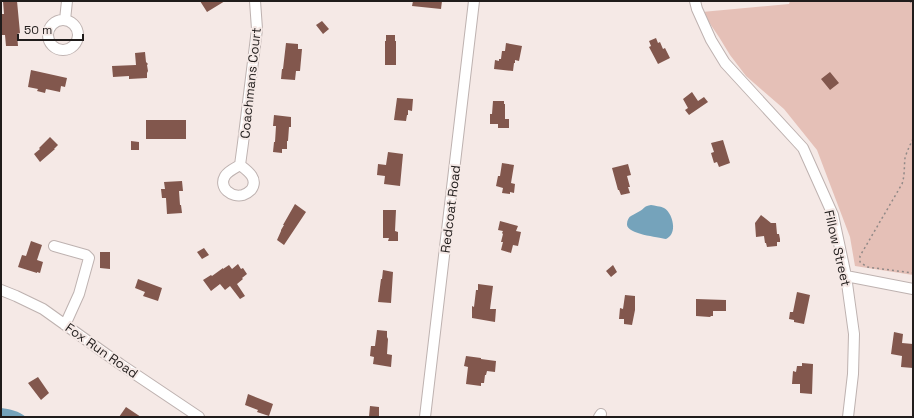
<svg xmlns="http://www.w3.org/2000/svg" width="914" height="418" viewBox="0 0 914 418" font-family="'Space Grotesk',sans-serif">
	<rect width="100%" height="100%" fill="#f5e9e6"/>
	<path fill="#e5c0b7" d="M790 1H913V275L855 266 850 237 817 150 784 109 746 76 730 55 719 37 702 12 789 4Z"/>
	<path fill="#75a3bb" d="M651 205C655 206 660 206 664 208 673 213 678 234 666 239 658 237 626 234 627 224 627 220 629 217 631 216 634 214 637 213 640 211 645 208 644 206 651 205Z
		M1 408C10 409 19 411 26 417H1Z"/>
	<path fill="#82574d" d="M3 1H17L20 33 17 34 18 46H6L5 35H1V14H4Z
		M200 1H225L207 12Z
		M413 1H442L441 9 412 6Z
		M322 21 329 29 323 34 316 25Z
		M386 35H395V41H396V65H385V41H386Z
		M656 38 658 43 660 42 663 49 665 48 670 58 658 64 649 47 651 46 649 41Z
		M286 43 298 44V49H302L300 71H296L295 80 281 79 282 69H283Z
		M506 43 522 46 519 61 515 60V63H514L513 71 494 69 495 60 499 61V59H501L502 51H505Z
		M145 52 146 62 148 64 147 65 148 71 147 73V78L129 79V76L113 77 112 66 136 65 135 53Z
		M31 70 67 78 65 87 61 86 60 92 46 89 45 93 37 91 38 89 28 87Z
		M830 72 839 83 830 90 821 79Z
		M692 92 698 101 704 97 708 102 689 115 685 110 688 108 683 99Z
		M397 98 413 99 412 111 408 110V115H407L406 121 394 120Z
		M493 101H504V104H505V119H509V128H498V124H490V114H492Z
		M274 115 291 117V127H289L288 141H287V149H282V153L273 152 274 142H275L276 126H273Z
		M146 120H186V139H146Z
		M50 137 58 145 54 149H55L40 162 34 154 40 149 39 148Z
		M723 140 730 163 719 167 717 162 714 163 711 153 714 152 711 143Z
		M131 141 139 142V150H131Z
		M388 152 403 154 400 186 384 184 385 176 377 175 378 164 386 165Z
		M502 163 514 165 511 183 515 184 514 193 510 192V194L502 193 503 188 496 186 498 176H500Z
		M628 164 631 175 627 176 630 187H628L630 193 621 195 619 190H618L612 168Z
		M182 181 183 191H179L180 205H181L182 213 167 214 166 198H162L161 189H165L164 182Z
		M295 204 306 212 284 245 277 240 281 231V230L284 225H283Z
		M383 210H396L395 231 398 232V241H388L389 238H383Z
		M761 215 771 223H776L777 234H779L780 239V242H777V246L767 247 766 243H765L764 236 756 237 755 223Z
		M500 221 518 226 516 231 521 232 518 246 513 245 511 253 501 250 503 242H501L503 234 502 233 503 231 498 230Z
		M31 241 42 245 37 260 43 262 40 273 37 272V273L18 267 22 255 26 256Z
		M204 248 209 255 202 259 197 252Z
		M100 252H110V269L100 268Z
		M238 264 241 269 243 268 247 274 242 278 243 279 237 284 245 296 240 299 230 286 225 290 220 284 211 291 203 280 211 275 212 276 223 268V269L229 265 232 269Z
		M613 265 617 272 611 277 606 271Z
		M383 270 393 272 391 303 378 302 381 279H382Z
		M138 279 162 288 158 301 143 296 145 292 135 288Z
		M478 284 493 286 490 309H496L495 322 472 318V306L474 307 476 290H478Z
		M797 292 810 295 804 324 794 322V320L789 319 790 312H793Z
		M625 295 635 296V310L632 325 624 324V319H619L620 308 623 309Z
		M696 299 726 300V311H713V316H711L710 317 696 316Z
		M377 330 387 331V337L388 339 387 354 392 355 391 367 373 364 374 357 370 356 371 346H375Z
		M894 332 903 334 902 343 913 344V368L901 367 902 356 891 354Z
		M466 356 481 358V359L496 361 495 372 487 371 486 375H485L484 383H481V386L466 384 468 367 464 366Z
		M802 363 813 364 812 394 800 393V384H792L793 371 796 372 797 366H802Z
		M38 377 49 393 41 400 28 383Z
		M248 394 273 404 269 416 257 412 258 410 245 405Z
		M370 406 379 407V417H369Z
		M126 407 141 417H119Z"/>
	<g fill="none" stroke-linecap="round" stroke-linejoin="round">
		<g stroke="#beb2b0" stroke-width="12">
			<path id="minor" d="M695 1 697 9 711 40 725 63 803 148 833 215 846 276 854 334 853 374 848 417
				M65 20 67 1
				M48 35a15 15 0 1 1 30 0a15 15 0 1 1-30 0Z
				M240 165C248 171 259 179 251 190 249 192 246 194 243 195 232 198 218 188 225 176 228 171 235 168 240 165L243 143 257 29 255 1
				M54 246 86 255 89 258 79 294 65 325
				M846 276 913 289
				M1 290 16 296 43 309 120 364 199 417
				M425 417 474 1
				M599 417 601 414"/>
		</g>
		<path stroke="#918987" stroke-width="1.5" stroke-dasharray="2 3" stroke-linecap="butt" d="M910 1 913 6
			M913 139C910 145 907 151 905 158 904 166 905 175 902 184L860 256V262L867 267 913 273"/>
		<use href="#minor" stroke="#fff" stroke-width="10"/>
	</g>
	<g text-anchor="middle" stroke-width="4" stroke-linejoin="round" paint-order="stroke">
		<g font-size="13" fill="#201c1b" stroke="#f5e9e6">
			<text transform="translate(250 83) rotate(-84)" y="5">Coachmans Court</text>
			<text transform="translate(450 209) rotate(-83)" y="5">Redcoat Road</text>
			<text transform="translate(838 248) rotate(77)" y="5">Fillow Street</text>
			<text transform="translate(102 350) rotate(35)" y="5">Fox Run Road</text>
		</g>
	</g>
	<rect width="914" height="418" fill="none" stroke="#201c1b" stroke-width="4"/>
	<path d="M18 34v6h65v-6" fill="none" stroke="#201c1b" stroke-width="2"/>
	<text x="24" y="34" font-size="12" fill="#201c1b" stroke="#f5e9e6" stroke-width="3" paint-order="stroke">50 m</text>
</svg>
